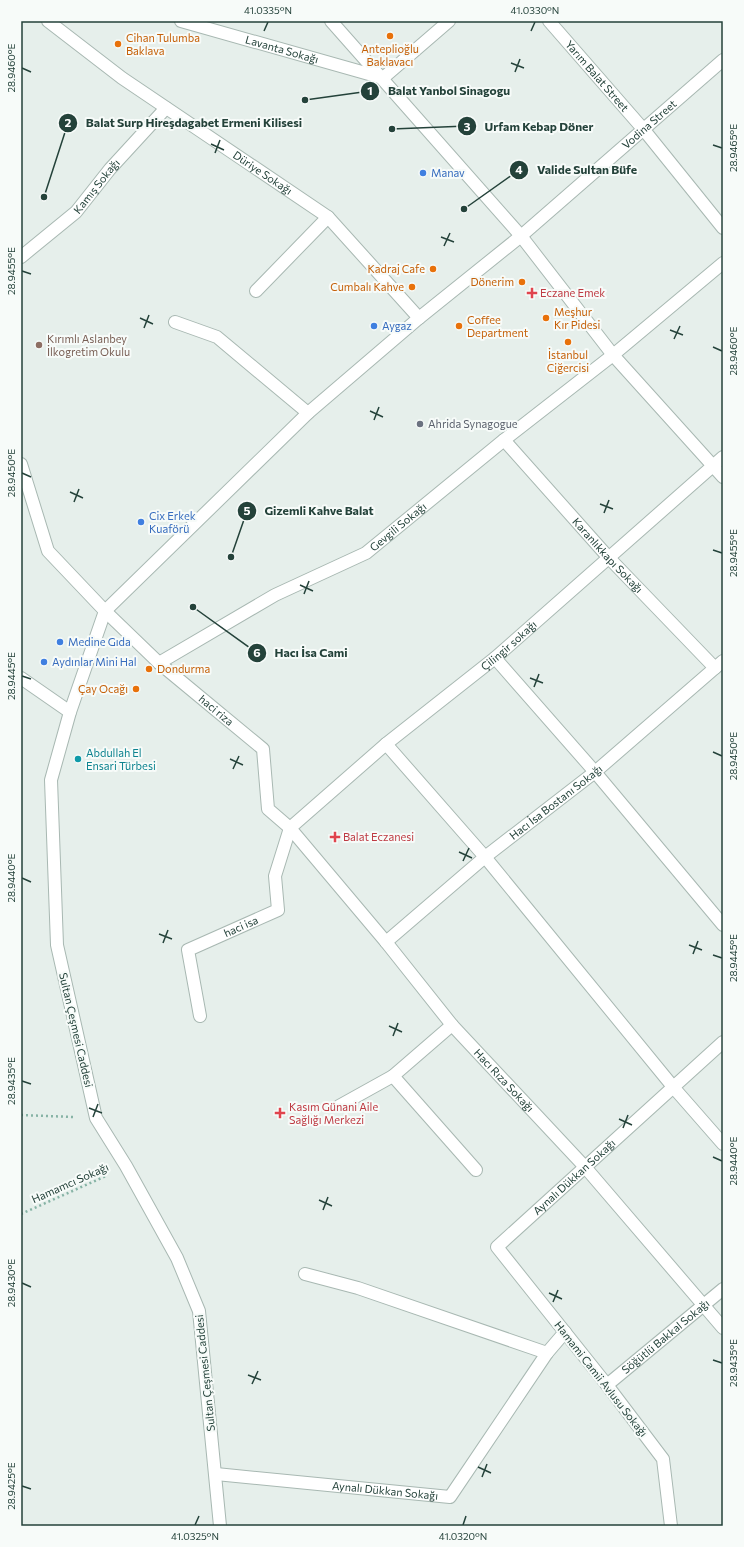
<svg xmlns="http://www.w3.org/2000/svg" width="744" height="1547" viewBox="0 0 744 1547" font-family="Commissioner,sans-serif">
	<rect width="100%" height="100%" fill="#e6efeb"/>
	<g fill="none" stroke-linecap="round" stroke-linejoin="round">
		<g stroke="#a8b8b2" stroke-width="14">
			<g id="minor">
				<path id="s1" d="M48 21 122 78 328 217 419 318"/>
				<path id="s2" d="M181 21 383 78 449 21"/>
				<path id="s3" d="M549 21 644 130 723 228"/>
				<path id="s4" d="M521 236 723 60"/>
				<path id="s5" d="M21 257 76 212 110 169 166 108"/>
				<path d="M256 291 328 217"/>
				<path d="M175 322 217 337 308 413"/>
				<path id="s6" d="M504 440 609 558 715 668"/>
				<path id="s7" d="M21 464 48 551 105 611 159 663 263 749 268 809 290 828 386 942 452 1025 585 1167 723 1328"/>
				<path d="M495 658 595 772 723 925"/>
				<path id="s8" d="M159 663 275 595 366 553 504 440 613 355 723 263"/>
				<path d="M21 678 70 712"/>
				<path d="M386 744 485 857 674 1088 723 1144"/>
				<path id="s9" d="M290 828 386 744 495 658 723 457"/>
				<path id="s10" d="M386 942 485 857 595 772 723 661"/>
				<path id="s11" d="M200 1016 188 950 278 910 275 876 290 828"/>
				<path d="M393 1076 476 1170"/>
				<path d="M339 1106 393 1076 452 1025"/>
				<path d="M305 1274 358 1288 547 1353"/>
				<path id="s12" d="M607 1385 723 1289"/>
				<path id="s13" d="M216 1474 450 1497 547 1353 565 1332"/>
				<path id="s14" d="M671 1526 663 1459 607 1385 497 1247 723 1042"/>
			</g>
		</g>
		<g stroke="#a8b8b2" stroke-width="14">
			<path id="tertiary" d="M331 21 521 236 613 355 723 477
				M220 1526 199 1311 177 1258 126 1166 96 1118 57 945 51 780 70 712 105 611 308 413 419 318 521 236"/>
		</g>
		<path stroke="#86b3a5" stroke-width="2.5" stroke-dasharray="2 3" stroke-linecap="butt" d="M21 1115 74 1117
			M21 1214 106 1176"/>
		<use href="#minor" stroke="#fff" stroke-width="12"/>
		<use href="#tertiary" stroke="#fff" stroke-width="12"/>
	</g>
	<path fill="none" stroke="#24423a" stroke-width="1.5" d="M264 31 268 22M531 31 535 22M511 63 524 68M22 68 31 72M515 72 520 59M211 144 224 150M713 145 722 148M215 153 220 140M441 237 454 242M444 246 450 233M22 271 31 274M140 318 153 324M144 328 149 315M670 330 683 335M674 339 680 326M713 347 722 351M370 411 383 417M374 420 379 407M22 473 31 477M70 492 83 498M74 502 79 489M600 504 613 509M604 513 609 500M713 550 722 553M300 585 313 591M304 594 309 581M22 676 31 679M530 678 543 683M534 687 539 674M713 752 722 756M230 759 243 765M233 769 239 756M459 852 472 858M463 861 469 848M22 878 31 882M159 934 172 939M163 943 168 930M689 945 702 950M693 954 698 941M713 955 722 958M389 1026 402 1032M393 1036 398 1023M22 1081 31 1084M89 1108 102 1113M93 1117 98 1104M619 1119 632 1125M623 1128 628 1115M713 1157 722 1161M319 1200 332 1206M323 1210 328 1197M22 1283 31 1287M549 1293 562 1299M553 1302 558 1290M713 1360 722 1363M248 1375 261 1380M252 1384 258 1371M478 1467 491 1473M482 1477 487 1464M22 1486 31 1489M195 1525 199 1516M463 1525 466 1516"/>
	<g fill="#e8710a" stroke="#f7fbf9" stroke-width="1.5">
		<circle cx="390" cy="36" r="4"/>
		<circle cx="118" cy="44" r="4"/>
		<circle cx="433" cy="269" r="4"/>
		<circle cx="522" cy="282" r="4"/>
		<circle cx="412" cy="287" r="4"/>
		<circle cx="546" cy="318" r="4"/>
		<circle cx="459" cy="326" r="4"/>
		<circle cx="568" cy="342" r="4"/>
		<circle cx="149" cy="669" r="4"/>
		<circle cx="136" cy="689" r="4"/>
	</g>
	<g fill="#3f7fe0" stroke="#f7fbf9" stroke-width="1.5">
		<circle cx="423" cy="173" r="4"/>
		<circle cx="374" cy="326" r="4"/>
		<circle cx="141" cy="522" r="4"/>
		<circle cx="60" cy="642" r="4"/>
		<circle cx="44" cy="662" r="4"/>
	</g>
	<g fill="#e0444e" stroke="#f7fbf9" stroke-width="1.5">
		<path d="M530 287h4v4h4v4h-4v4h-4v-4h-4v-4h4z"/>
		<path d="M333 831h4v4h4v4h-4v4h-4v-4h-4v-4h4z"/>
		<path d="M278 1107h4v4h4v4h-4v4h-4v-4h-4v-4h4z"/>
	</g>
	<circle fill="#8d6e63" stroke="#f7fbf9" stroke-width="1.5" cx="39" cy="345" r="4"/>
	<circle fill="#6b7280" stroke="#f7fbf9" stroke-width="1.5" cx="420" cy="424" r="4"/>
	<circle fill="#0f9aa8" stroke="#f7fbf9" stroke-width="1.5" cx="78" cy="759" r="4"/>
	<g text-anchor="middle" stroke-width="4" stroke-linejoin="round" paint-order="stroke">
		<g font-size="11" fill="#c56008" stroke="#f7fbf9" text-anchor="start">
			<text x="126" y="42">Cihan Tulumba<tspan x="126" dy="13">Baklava</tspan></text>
			<text x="390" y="53" text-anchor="middle">Anteplioğlu<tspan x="390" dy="13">Baklavacı</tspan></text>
			<text x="425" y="273" text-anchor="end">Kadraj Cafe</text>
			<text x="514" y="286" text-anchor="end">Dönerim</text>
			<text x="404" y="291" text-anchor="end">Cumbalı Kahve</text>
			<text x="554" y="316">Meşhur<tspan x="554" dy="13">Kır Pidesi</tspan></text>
			<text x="467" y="324">Coffee<tspan x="467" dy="13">Department</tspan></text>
			<text x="568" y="359" text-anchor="middle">İstanbul<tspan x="568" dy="13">Ciğercisi</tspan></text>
			<text x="157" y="673">Dondurma</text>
			<text x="128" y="693" text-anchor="end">Çay Ocağı</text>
		</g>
		<g font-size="11" fill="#24423a" stroke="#f7fbf9">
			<text dy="4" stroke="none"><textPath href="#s2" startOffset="105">Lavanta Sokağı</textPath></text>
			<text dy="4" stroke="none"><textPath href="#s3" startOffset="73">Yarım Balat Street</textPath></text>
			<text dy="4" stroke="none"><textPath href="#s4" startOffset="170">Vodina Street</textPath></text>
			<text dy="4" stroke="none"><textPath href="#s1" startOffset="263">Düriye Sokağı</textPath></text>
			<text dy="4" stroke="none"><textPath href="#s5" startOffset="104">Kamış Sokağı</textPath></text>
			<text dy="4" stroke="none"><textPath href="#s8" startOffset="276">Gevgili Sokağı</textPath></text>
			<text dy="4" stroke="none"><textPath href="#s6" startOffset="155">Karanlıkkapı Sokağı</textPath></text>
			<text dy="4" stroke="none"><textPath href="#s9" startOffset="285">Çilingir sokağı</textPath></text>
			<text dy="4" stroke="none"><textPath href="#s7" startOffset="323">haci riza</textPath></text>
			<text dy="4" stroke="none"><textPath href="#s10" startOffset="220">Hacı İsa Bostanı Sokağı</textPath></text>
			<text dy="4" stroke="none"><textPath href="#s11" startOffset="125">haci isa</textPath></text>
			<text transform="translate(76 1030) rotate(77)" y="4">Sultan Çeşmesi Caddesi</text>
			<text dy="4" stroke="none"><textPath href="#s7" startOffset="804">Hacı Rıza Sokağı</textPath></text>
			<text dy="4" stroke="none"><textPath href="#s14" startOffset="441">Aynalı Dükkan Sokağı</textPath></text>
			<text transform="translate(70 1183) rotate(-24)" y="4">Hamamcı Sokağı</text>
			<text dy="4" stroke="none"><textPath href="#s12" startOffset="76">Söğütlü Bakkal Sokağı</textPath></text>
			<text transform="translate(205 1373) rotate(-96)" y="4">Sultan Çeşmesi Caddesi</text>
			<text transform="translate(601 1379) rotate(52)" y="4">Hamami Camii Avlusu Sokağı</text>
			<text dy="4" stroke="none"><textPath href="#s13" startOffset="170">Aynalı Dükkan Sokağı</textPath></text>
		</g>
		<g font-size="11" fill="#366cbe" stroke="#f7fbf9" text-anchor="start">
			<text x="431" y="177">Manav</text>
			<text x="382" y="330">Aygaz</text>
			<text x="149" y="520">Cix Erkek<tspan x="149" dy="13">Kuaförü</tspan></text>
			<text x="68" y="646">Medine Gıda</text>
			<text x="52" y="666">Aydınlar Mini Hal</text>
		</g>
		<g font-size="11" fill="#be3a42" stroke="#f7fbf9" text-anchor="start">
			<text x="540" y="297">Eczane Emek</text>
			<text x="343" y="841">Balat Eczanesi</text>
			<text x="289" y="1111">Kasım Günani Aile<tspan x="289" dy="13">Sağlığı Merkezi</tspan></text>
		</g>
		<g font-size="11" fill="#785e54" stroke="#f7fbf9" text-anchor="start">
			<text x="47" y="343">Kırımlı Aslanbey<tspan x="47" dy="13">İlkogretim Okulu</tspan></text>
		</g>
		<g font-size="11" fill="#5b616d" stroke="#f7fbf9" text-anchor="start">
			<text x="428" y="428">Ahrida Synagogue</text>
		</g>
		<g font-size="11" fill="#0d838f" stroke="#f7fbf9" text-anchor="start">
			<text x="86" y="757">Abdullah El<tspan x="86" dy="13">Ensari Türbesi</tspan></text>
		</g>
	</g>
	<path fill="none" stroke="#24423a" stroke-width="1.5" d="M305 100L370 91M44 197L68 123M392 129L467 126M464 209L519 170M231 557L247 511M193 607L257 653"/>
	<g fill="#24423a" stroke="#f7fbf9" stroke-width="1.5">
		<circle cx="305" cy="100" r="4"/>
		<circle cx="44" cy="197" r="4"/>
		<circle cx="392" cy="129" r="4"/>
		<circle cx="464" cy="209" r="4"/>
		<circle cx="231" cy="557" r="4"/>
		<circle cx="193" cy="607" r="4"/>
		<circle cx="370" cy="91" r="10"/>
		<circle cx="68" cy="123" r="10"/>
		<circle cx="467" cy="126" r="10"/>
		<circle cx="519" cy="170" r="10"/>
		<circle cx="247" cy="511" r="10"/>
		<circle cx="257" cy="653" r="10"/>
	</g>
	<g font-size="12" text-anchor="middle" font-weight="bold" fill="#fff">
		<text x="370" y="95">1</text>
		<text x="68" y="127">2</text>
		<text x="467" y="131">3</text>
		<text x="519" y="174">4</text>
		<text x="247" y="515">5</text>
		<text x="257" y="657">6</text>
	</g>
	<g font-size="12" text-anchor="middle" font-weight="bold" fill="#24423a" stroke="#f7fbf9" stroke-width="4" stroke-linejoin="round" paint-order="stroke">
		<text x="449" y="95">Balat Yanbol Sinagogu</text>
		<text x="194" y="127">Balat Surp Hireşdagabet Ermeni Kilisesi</text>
		<text x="539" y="131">Urfam Kebap Döner</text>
		<text x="587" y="174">Valide Sultan Büfe</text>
		<text x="319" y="515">Gizemli Kahve Balat</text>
		<text x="311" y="657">Hacı İsa Cami</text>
	</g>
	<rect width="744" height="1547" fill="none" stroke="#f7fbf9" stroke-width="44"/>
	<rect x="22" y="22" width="700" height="1503" fill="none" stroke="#24423a" stroke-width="1.5"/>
	<g font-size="10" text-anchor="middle" fill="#24423a">
		<text x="268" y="14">41.0335°N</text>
		<text x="535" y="14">41.0330°N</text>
		<text transform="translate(11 68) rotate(-90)" y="4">28.9460°E</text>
		<text transform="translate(733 148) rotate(-90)" y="4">28.9465°E</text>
		<text transform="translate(11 271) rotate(-90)" y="4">28.9455°E</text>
		<text transform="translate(733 351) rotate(-90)" y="4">28.9460°E</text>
		<text transform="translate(11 473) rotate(-90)" y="4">28.9450°E</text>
		<text transform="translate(733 553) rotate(-90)" y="4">28.9455°E</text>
		<text transform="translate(11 676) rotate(-90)" y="4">28.9445°E</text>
		<text transform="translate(733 756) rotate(-90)" y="4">28.9450°E</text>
		<text transform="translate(11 878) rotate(-90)" y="4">28.9440°E</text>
		<text transform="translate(733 958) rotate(-90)" y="4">28.9445°E</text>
		<text transform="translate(11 1081) rotate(-90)" y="4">28.9435°E</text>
		<text transform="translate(733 1161) rotate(-90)" y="4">28.9440°E</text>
		<text transform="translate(11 1283) rotate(-90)" y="4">28.9430°E</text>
		<text transform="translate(733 1363) rotate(-90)" y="4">28.9435°E</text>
		<text transform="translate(11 1486) rotate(-90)" y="4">28.9425°E</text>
		<text x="195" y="1540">41.0325°N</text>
		<text x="463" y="1540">41.0320°N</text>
	</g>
</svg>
